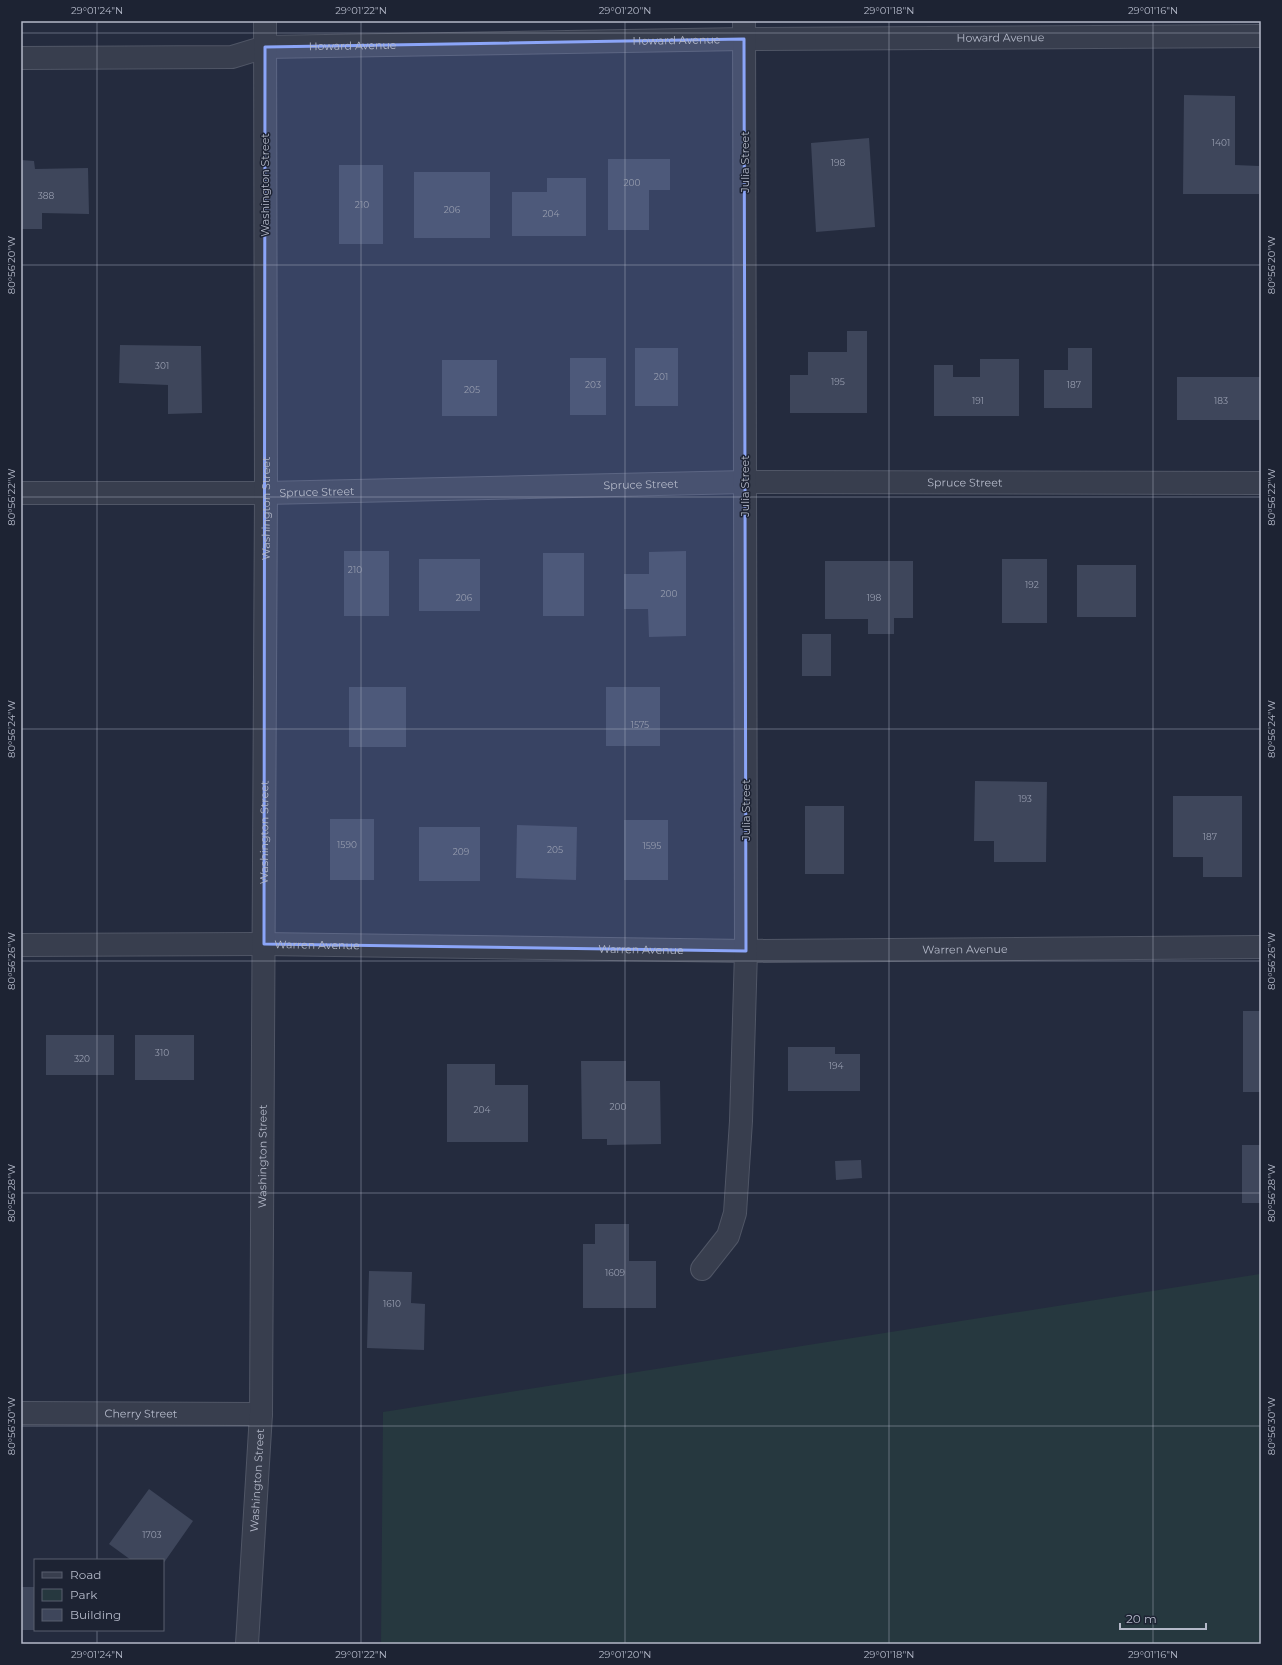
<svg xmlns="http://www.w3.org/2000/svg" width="1282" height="1665" viewBox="0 0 1282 1665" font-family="Montserrat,sans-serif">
	<rect width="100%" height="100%" fill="#242b3e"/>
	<path fill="#26383f" d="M1261 1272V1644H381L383 1412 1260 1274Z"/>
	<path fill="#3e465b" d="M1184 95 1235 96V165L1259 166V194H1183Z
		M869 138 875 227 816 232 811 143Z
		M608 159H670V190H649V230H608Z
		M21 160 34 161 35 169 88 168 89 214 42 213V229H21Z
		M339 165H383V244H339Z
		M414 172H490V238H414Z
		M547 178H586V236H512V192H547Z
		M847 331H867V413H790V375H808V352H847Z
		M120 345 201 346 202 413 168 414V385L119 383Z
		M635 348H678V406H635Z
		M1068 348H1092V408H1044V370H1068Z
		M570 358H606V415H570Z
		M980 359H1019V416H934V365H953V377H980Z
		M442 360H497V416H442Z
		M1177 377H1261V420H1177Z
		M344 551H389V616H344Z
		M686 551V636L649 637 648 609H624V574H649V552Z
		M543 553H584V616H543Z
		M419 559H480V611H419Z
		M1002 559H1047V623H1002Z
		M825 561H913V618H894V634H868V619H825Z
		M1077 565H1136V617H1077Z
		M802 634H831V676H802Z
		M349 687H406V747H349Z
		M606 687H660V746H606Z
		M975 781 1047 782 1046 862H994V841H974Z
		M1173 796H1242V877H1203V857H1173Z
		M805 806H844V874H805Z
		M330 819H374V880H330Z
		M624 820H668V880H624Z
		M517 825 577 827 576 880 516 878Z
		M419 827H480V881H419Z
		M1243 1011H1261V1092H1243Z
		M46 1035H114V1075H46Z
		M135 1035H194V1080H135Z
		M788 1047H835V1054H860V1091H788Z
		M581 1061H626V1081H660L661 1144 607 1145V1139H582Z
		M447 1064H495V1085H528V1142H447Z
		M1242 1145H1261V1203H1242Z
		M861 1160 862 1178 836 1180 835 1161Z
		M595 1224H629V1261H656V1308H583V1244H595Z
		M369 1271 412 1272 411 1303 425 1304 424 1350 367 1348Z
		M149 1489 193 1521 163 1564V1560H131L109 1544Z
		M21 1587H35V1630H21Z"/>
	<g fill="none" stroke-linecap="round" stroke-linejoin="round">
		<g stroke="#505666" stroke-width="24">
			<g id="minor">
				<path id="s1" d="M21 58 232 57 265 47 744 39 1261 36"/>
				<path id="s2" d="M21 493H266L745 482 1261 483"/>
				<path id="s3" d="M21 945 264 944 746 951 1261 947"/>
				<path d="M702 1269 728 1236 735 1213 741 1121 746 951 744 21"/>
				<path id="s4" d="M21 1413 261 1414"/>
				<path id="s5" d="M247 1644 261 1414 266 493 265 21"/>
			</g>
		</g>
		<use href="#minor" stroke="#383e4e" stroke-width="22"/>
	</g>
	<path fill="#8ba5f8" fill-opacity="0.2" stroke="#8ba5f8" stroke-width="3" stroke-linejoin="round" d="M744 39 746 951 264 944 265 47Z"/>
	<path fill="none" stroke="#b4b9c9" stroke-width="1" stroke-opacity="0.45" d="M97 21V1560M361 21V1644M625 21V1644M889 21V1644M1153 21V1644M21 33H1261M21 265H1261M21 497H1261M21 729H1261M21 961H1261M21 1193H1261M21 1426H1261M97 1630V1644"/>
	<g text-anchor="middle" stroke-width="3" stroke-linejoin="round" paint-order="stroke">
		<g font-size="9" fill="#969cae">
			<text x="1221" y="146">1401</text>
			<text x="838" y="166">198</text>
			<text x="632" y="186">200</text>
			<text x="46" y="199">388</text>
			<text x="362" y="208">210</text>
			<text x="452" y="213">206</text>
			<text x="551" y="217">204</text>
			<text x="162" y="369">301</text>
			<text x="661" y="380">201</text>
			<text x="838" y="385">195</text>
			<text x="593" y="388">203</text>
			<text x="1074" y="388">187</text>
			<text x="472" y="393">205</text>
			<text x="978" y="404">191</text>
			<text x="1221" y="404">183</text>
			<text x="355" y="573">210</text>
			<text x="1032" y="588">192</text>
			<text x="669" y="597">200</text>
			<text x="464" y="601">206</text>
			<text x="874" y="601">198</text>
			<text x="640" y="728">1575</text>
			<text x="1025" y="802">193</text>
			<text x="1210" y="840">187</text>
			<text x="347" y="848">1590</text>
			<text x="652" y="849">1595</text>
			<text x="555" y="853">205</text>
			<text x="461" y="855">209</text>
			<text x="162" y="1056">310</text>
			<text x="82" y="1062">320</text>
			<text x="836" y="1069">194</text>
			<text x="618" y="1110">200</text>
			<text x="482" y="1113">204</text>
			<text x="615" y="1276">1609</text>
			<text x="392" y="1307">1610</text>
			<text x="152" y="1538">1703</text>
		</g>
		<g font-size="11" fill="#b4b9c9" stroke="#1d2333">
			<text dy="4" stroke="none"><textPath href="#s1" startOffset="981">Howard Avenue</textPath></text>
			<text dy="4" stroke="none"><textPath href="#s1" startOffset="657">Howard Avenue</textPath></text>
			<text dy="4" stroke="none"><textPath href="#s1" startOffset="333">Howard Avenue</textPath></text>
			<text transform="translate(745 162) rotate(-90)" y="4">Julia Street</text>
			<text transform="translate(265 185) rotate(-90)" y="4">Washington Street</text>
			<text dy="4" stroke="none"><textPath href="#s2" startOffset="944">Spruce Street</textPath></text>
			<text dy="4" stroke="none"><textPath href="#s2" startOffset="620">Spruce Street</textPath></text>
			<text transform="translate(745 486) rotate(-90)" y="4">Julia Street</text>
			<text dy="4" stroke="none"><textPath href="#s2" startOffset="296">Spruce Street</textPath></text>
			<text dy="4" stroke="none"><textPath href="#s5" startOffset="1136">Washington Street</textPath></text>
			<text transform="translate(746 810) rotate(-90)" y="4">Julia Street</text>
			<text dy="4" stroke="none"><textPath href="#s5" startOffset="812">Washington Street</textPath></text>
			<text dy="4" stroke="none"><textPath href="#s3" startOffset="296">Warren Avenue</textPath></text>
			<text dy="4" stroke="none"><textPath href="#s3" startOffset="620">Warren Avenue</textPath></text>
			<text dy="4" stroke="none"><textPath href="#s3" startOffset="944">Warren Avenue</textPath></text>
			<text dy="4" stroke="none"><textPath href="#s5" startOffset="488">Washington Street</textPath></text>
			<text dy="4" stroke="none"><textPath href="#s4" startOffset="120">Cherry Street</textPath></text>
			<text dy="4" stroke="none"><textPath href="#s5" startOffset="164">Washington Street</textPath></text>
		</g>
	</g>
	<rect width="1282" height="1665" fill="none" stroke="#1d2333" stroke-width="44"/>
	<rect x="34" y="1559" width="130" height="72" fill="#1d2333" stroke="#595f6f"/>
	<rect x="42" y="1572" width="20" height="6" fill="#383e4e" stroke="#595f6f"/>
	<text x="70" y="1579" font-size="12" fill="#b4b9c9">Road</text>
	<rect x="42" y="1589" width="20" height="12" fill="#26383f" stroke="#595f6f"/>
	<text x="70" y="1599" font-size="12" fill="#b4b9c9">Park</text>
	<rect x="42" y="1609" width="20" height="12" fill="#3e465b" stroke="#595f6f"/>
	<text x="70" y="1619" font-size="12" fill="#b4b9c9">Building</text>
	<path d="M1120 1623v6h86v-6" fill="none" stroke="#b4b9c9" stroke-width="2"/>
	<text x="1126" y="1623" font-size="12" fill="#b4b9c9" stroke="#1d2333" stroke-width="3" paint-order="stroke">20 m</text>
	<rect x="22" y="22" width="1238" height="1621" fill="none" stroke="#b4b9c9" stroke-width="1.5"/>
	<g font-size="10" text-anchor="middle" fill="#b4b9c9">
		<text x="97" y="14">29°01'24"N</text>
		<text x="361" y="14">29°01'22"N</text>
		<text x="625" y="14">29°01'20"N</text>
		<text x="889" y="14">29°01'18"N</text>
		<text x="1153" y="14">29°01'16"N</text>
		<text transform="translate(1271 265) rotate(-90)" y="4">80°56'20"W</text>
		<text transform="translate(11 265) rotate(-90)" y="4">80°56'20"W</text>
		<text transform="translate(1271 497) rotate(-90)" y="4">80°56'22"W</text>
		<text transform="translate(11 497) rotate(-90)" y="4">80°56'22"W</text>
		<text transform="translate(1271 729) rotate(-90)" y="4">80°56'24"W</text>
		<text transform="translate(11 729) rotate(-90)" y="4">80°56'24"W</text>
		<text transform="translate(1271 961) rotate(-90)" y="4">80°56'26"W</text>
		<text transform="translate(11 961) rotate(-90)" y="4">80°56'26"W</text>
		<text transform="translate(1271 1193) rotate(-90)" y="4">80°56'28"W</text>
		<text transform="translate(11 1193) rotate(-90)" y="4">80°56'28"W</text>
		<text transform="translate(1271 1426) rotate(-90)" y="4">80°56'30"W</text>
		<text transform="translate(11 1426) rotate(-90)" y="4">80°56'30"W</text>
		<text x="97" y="1658">29°01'24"N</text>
		<text x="361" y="1658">29°01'22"N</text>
		<text x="625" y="1658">29°01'20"N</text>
		<text x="889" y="1658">29°01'18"N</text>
		<text x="1153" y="1658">29°01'16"N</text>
	</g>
</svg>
